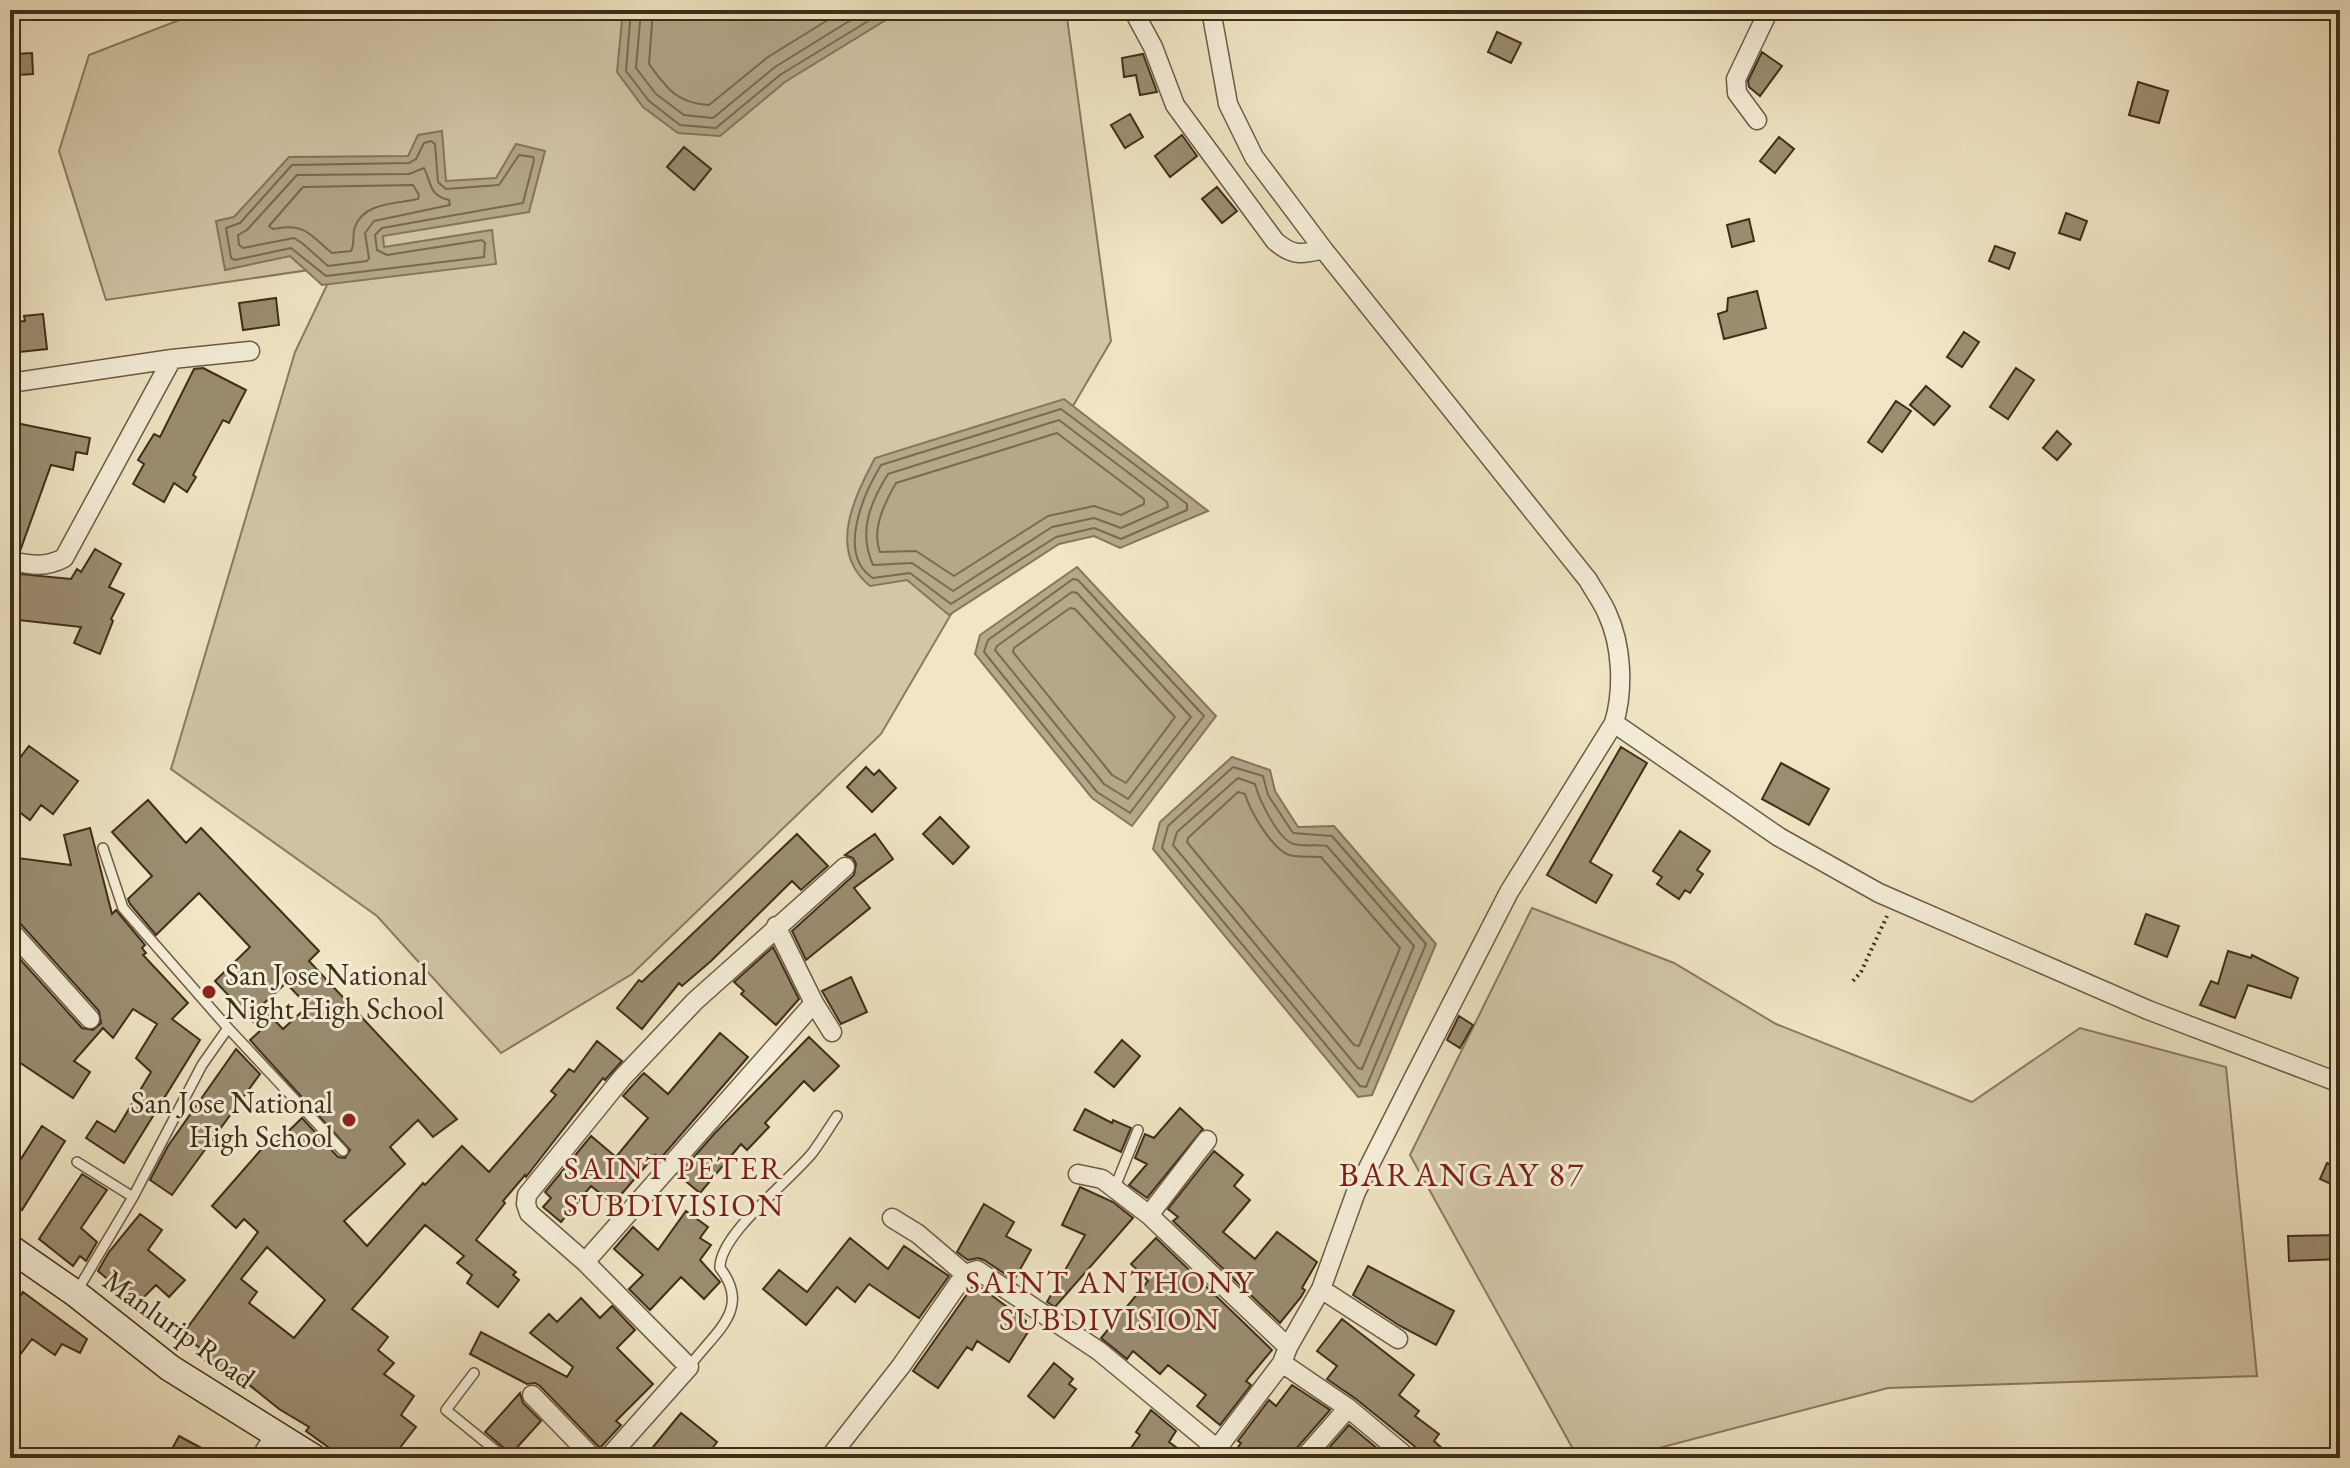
<svg xmlns="http://www.w3.org/2000/svg" width="2350" height="1468" viewBox="0 0 2350 1468" font-family="'EB Garamond',serif">
	<rect width="100%" height="100%" fill="#f0e5c4"/>
	<filter id="stains"><feTurbulence type="fractalNoise" baseFrequency=".0025" numOctaves="4"/><feColorMatrix values="0 0 0 0 .2 0 0 0 0 .09 0 0 0 0 .02 0 0 0 .5 -.17"/></filter>
	<radialGradient id="worn" r=".72"><stop offset=".6" stop-color="#630" stop-opacity="0"/><stop offset="1" stop-color="#630" stop-opacity=".3"/></radialGradient>
	<path fill="#d2c6a7" stroke="#887a60" stroke-width="2" d="M205 10H1066L1111 341 881 734 632 974 501 1053 377 916 171 769 295 352 336 266 106 300 59 151 89 55Z
		M1532 908 1674 963 1776 1024 1972 1102 2080 1028 2226 1067 2257 1376 1888 1388 1621 1458H1578L1410 1155Z"/>
	<path fill="#b4a78a" stroke="#85775c" stroke-width="2" d="M623 10H902L785 82 720 136 678 133 643 107 617 72Z
		M442 131 446 181 496 178 516 144 545 151 529 212 383 236 384 247 492 230 496 264 322 285 290 256 225 270 216 221 234 217 289 157 408 156 418 135Z
		M1064 399 1208 511 1120 548 1094 536 1059 544 949 615 907 580 870 586C827 551 854 498 875 458Z
		M1077 567 1216 716 1132 826 1092 798 975 654 980 635Z
		M1232 757 1270 770 1275 791 1298 827 1334 826 1436 944 1372 1095 1358 1097 1153 849 1160 822Z"/>
	<g fill="none" stroke-linecap="round" stroke-linejoin="round">
		<path stroke="#7a6a51" stroke-width="2" d="M631 10 626 71 649 101 680 125 716 128 780 75 886 10
			M641 10 636 68 656 94 684 115 713 118 775 67 867 10
			M653 10 649 64C667 89 677 103 709 105L768 57 844 10
			M431 141 435 144 438 182 446 189 499 185 519 155 533 157 534 160 523 203 382 228 375 235 377 250 387 255 482 240 485 243 484 257 326 276 291 248 235 260 231 258 226 228 240 223 292 165 409 163 416 159 424 143Z
			M424 168C432 183 428 195 449 200L450 205 374 221 365 233 369 258 367 261 328 266 302 243 294 238 243 248 239 245 238 235 247 230 297 175 409 174Z
			M413 185 419 195 418 199C396 204 364 202 355 227 352 235 355 244 351 251L332 253C310 235 305 222 273 229L269 226 303 187Z
			M1061 409 1187 504V510L1121 539 1094 528 1056 537 951 604 910 573 873 578C836 555 864 493 881 465Z
			M1059 420 1167 502 1168 507 1121 528 1094 518 1052 527 953 591 912 563 873 565C858 532 870 503 888 474Z
			M1057 433 1144 499V504L1121 515 1094 506 1048 516 954 576 916 551 880 552C871 530 885 502 896 483Z
			M1073 579 1078 580 1204 716 1130 813 1097 792 984 652 988 640Z
			M1072 592 1077 593 1191 717 1128 799 1104 784 995 650 997 646Z
			M1070 608 1075 609 1175 717 1126 783 1112 775 1013 652 1014 648Z
			M1233 767 1263 776 1268 795 1293 833 1332 836 1426 944 1366 1087 1360 1086 1162 848 1168 826Z
			M1238 778 1255 784C1259 799 1278 840 1294 844 1305 847 1317 844 1327 846L1414 946 1362 1069 1358 1068 1173 845 1177 832Z
			M1238 792 1245 794C1250 811 1272 849 1289 855 1300 858 1311 856 1321 857L1400 948 1359 1046 1354 1045 1187 842 1188 838Z"/>
	</g>
	<path fill="#9b8d71" stroke="#3f2e18" stroke-width="2" fill-rule="evenodd" d="M1497 32 1521 43 1511 63 1488 52Z
		M1762 52 1782 66 1760 96 1749 87 1748 81Z
		M32 53 33 74 17 75 15 54Z
		M1143 54 1157 92 1140 95 1136 75 1124 77 1122 58Z
		M2138 82 2168 91 2159 123 2129 115Z
		M1130 114 1143 137 1125 148 1111 125Z
		M1182 135 1197 156 1170 177 1155 156Z
		M1779 137 1794 149 1775 173 1760 161Z
		M684 147 711 169 694 190 667 167Z
		M1217 187 1237 211 1222 223 1202 199Z
		M2066 213 2087 221 2080 240 2059 233Z
		M1749 219 1754 241 1732 247 1727 225Z
		M1995 246 2015 253 2009 269 1989 261Z
		M1757 291 1766 328 1724 339 1718 314 1727 311 1728 298Z
		M276 298 279 325 243 330 239 303Z
		M43 314 47 349 10 353V322L25 321 24 316Z
		M1964 332 1979 342 1962 367 1947 357Z
		M203 368 246 390 229 423 223 420 193 475 196 477 187 492 174 483 164 502 133 484 144 464 138 460 154 434 160 437 194 369Z
		M2016 368 2034 380 2008 419 1990 407Z
		M1926 386 1950 406 1934 425 1910 405Z
		M1896 401 1911 411 1882 452 1868 442Z
		M16 423 90 438 87 454 76 452 73 470 51 465 20 551 10 549V479L20 453 10 450Z
		M2057 431 2071 444 2057 460 2043 448Z
		M95 549 121 564 109 587 124 594 111 619 113 621 100 654 74 643 81 627 10 619V573L71 579 77 569 81 572Z
		M29 746 78 781 53 814 41 805 30 820 10 805V771Z
		M1621 747 1647 763 1590 862 1612 875 1596 903 1547 875Z
		M1781 763 1829 789 1809 825 1762 799Z
		M866 767 874 775 879 770 896 788 872 812 847 787Z
		M148 800 186 843 201 828 319 951 309 961 457 1119 433 1137 418 1120 390 1147 405 1164 344 1221 367 1246 423 1183 425 1185 462 1146 489 1172 556 1095 551 1091 569 1069 574 1072 597 1041 622 1061 605 1080 603 1078 526 1177 525 1175 503 1201 505 1203 476 1240 516 1272 513 1275 519 1280 498 1307 467 1283 472 1275 457 1263 464 1256 425 1225 352 1309 388 1337 378 1350 394 1363 384 1374 414 1396 401 1415 416 1427 392 1458H360L349 1450 344 1456 334 1448 332 1450 306 1431 309 1427 279 1409 237 1375 232 1381 196 1354 200 1348 182 1335 258 1232 244 1219 236 1228 212 1206 266 1144 271 1148 302 1118 338 1157 345 1158 350 1150 250 1040 261 1030 215 981 250 947 199 893 156 935 130 904 128 899 152 876 112 832ZM286 983 308 1006 283 1029 261 1006ZM267 1247 325 1300 294 1338 249 1303 257 1292 241 1279Z
		M940 817 969 847 953 864 923 834Z
		M90 828 112 914 116 910 145 945 142 948 146 953 143 955 188 1003 172 1019 200 1040 124 1163 86 1138 97 1121 115 1132 151 1072 136 1058 157 1024 133 1009 113 1038 103 1028 74 1061 90 1072 73 1098 10 1056V948L82 1028 93 1030 101 1023 99 1011 19 922 10 918 18 858 71 865 64 835Z
		M1680 831 1710 851 1697 870 1703 874 1690 893 1685 890 1679 899 1657 884 1662 877 1653 871Z
		M797 834 828 866 801 890 792 881 711 961 682 986 679 983 642 1029 617 1008 639 980 642 982Z
		M875 834 893 859 854 888 870 908 806 960 792 931 854 875 856 864 853 858 845 855Z
		M2146 914 2179 926 2167 957 2135 944Z
		M773 947 799 999 776 1025 741 994 744 991 734 982Z
		M2228 951 2251 958 2252 955 2298 978 2291 998 2248 985 2235 1018 2200 1005 2211 981 2218 984Z
		M851 977 867 1012 841 1024 822 991Z
		M1459 1016 1473 1025 1460 1048 1447 1040Z
		M720 1033 748 1057 660 1159 655 1155 613 1204 591 1186 561 1222 543 1207 551 1198 545 1192 591 1136 616 1157 648 1118 623 1096 641 1076 644 1073 668 1094Z
		M809 1037 839 1066 814 1091 804 1081 765 1123 769 1127 747 1150 741 1144 700 1193 678 1175 715 1133Z
		M1122 1040 1140 1056 1114 1087 1095 1072Z
		M236 1049 260 1074 172 1195 150 1180 168 1146Z
		M1180 1108 1203 1129 1147 1198 1129 1185 1147 1164 1135 1158 1145 1134 1154 1138Z
		M1085 1109 1112 1123 1113 1120 1131 1128 1121 1152 1074 1130Z
		M42 1126 65 1141 22 1210 10 1202V1176Z
		M1214 1151 1243 1175 1234 1186 1250 1200 1223 1232 1255 1259 1277 1232 1317 1262 1302 1288 1305 1290 1301 1297 1280 1323 1173 1221 1178 1217 1168 1209Z
		M2327 1163 2340 1169V1188L2320 1179Z
		M82 1174 107 1190 81 1228 97 1242 86 1261 80 1256 73 1266 39 1239Z
		M1080 1187 1113 1202 1133 1218 1055 1307 1047 1302 1085 1235 1062 1225Z
		M984 1204 1014 1222 1006 1236 1031 1250 1014 1280 984 1260 978 1258 968 1260 957 1252Z
		M686 1211 708 1227 700 1238 711 1245 700 1260 720 1282 704 1299 681 1277 650 1310 629 1289 643 1275 614 1249 633 1227 658 1250Z
		M140 1214 162 1230 148 1250 185 1280 169 1297 156 1285 137 1304 98 1271 109 1252Z
		M2340 1235V1259L2289 1261 2288 1236Z
		M850 1238 888 1269 904 1246 949 1276 919 1318 869 1284 855 1302 837 1287 806 1325 763 1289 779 1270 807 1292Z
		M1156 1238 1272 1350 1246 1381 1251 1385 1220 1425 1197 1406 1206 1395 1168 1365 1160 1374 1133 1351 1127 1359 1101 1338 1148 1281 1131 1264Z
		M1368 1266 1454 1311 1436 1345 1400 1326 1353 1295Z
		M975 1283 1026 1321 1022 1328 1028 1332 1009 1362 977 1341 972 1350 967 1347 938 1388 913 1371Z
		M23 1292 87 1339 80 1353 62 1344 55 1355 32 1339 10 1368V1310Z
		M581 1298 600 1318 612 1306 635 1330 617 1348 653 1384 616 1421 621 1425 600 1448 540 1386 535 1383 527 1384 470 1354 481 1332 567 1377 573 1367 530 1333 549 1314 557 1322Z
		M1342 1319 1414 1375 1399 1395 1419 1411 1415 1416 1439 1434 1434 1441 1453 1458H1429L1356 1399 1327 1379 1337 1366 1317 1351Z
		M1054 1363 1073 1379 1069 1384 1076 1389 1054 1418 1028 1396Z
		M1292 1385 1330 1410 1295 1450 1292 1458H1230L1241 1443 1238 1441 1269 1400 1276 1406Z
		M520 1393 523 1403 541 1421 511 1454 485 1432Z
		M1151 1410 1176 1431 1169 1442 1191 1458H1124L1140 1435 1136 1432Z
		M681 1413 717 1442 705 1458H644Z
		M1349 1425 1379 1450 1373 1458H1320Z
		M179 1436 220 1458H167Z"/>
	<g fill="none" stroke-linecap="round" stroke-linejoin="round">
		<g stroke="#6b5c43" stroke-width="12">
			<path id="lane" d="M228 1028 343 1151
				M77 1162 133 1197
				M1115 1187 1138 1130
				M77 1291 133 1197 202 1065 228 1028 123 908 103 848
				M689 1367C713 1333 753 1310 720 1268 719 1234 791 1180 813 1152 821 1141 829 1128 837 1116
				M474 1373 446 1410 505 1458"/>
		</g>
		<g stroke="#6b5c43" stroke-width="21">
			<path id="street" d="M1133 10 1153 47 1175 105 1275 241C1292 256 1302 255 1323 249
				M1757 120 1737 93 1736 79 1769 10
				M10 383 172 359 250 351
				M10 561C31 565 45 568 64 558L172 359
				M1614 723 1779 837 1879 893 2148 1010 2340 1083
				M10 930 90 1019
				M814 1003 832 1032
				M1207 1140 1149 1215 1288 1347
				M1078 1174 1102 1179 1149 1215
				M892 1218 918 1234 965 1274
				M585 1262 814 1003 776 926
				M1321 1289 1398 1339
				M1282 1363 1348 1408 1408 1458
				M532 1395 593 1458
				M260 1458 275 1435
				M608 1458 689 1367 585 1262 529 1213 526 1204 527 1195 622 1078 695 1001 845 867
				M829 1458 901 1366 965 1274 977 1270 1099 1351 1216 1448
				M1210 1458 1282 1363 1288 1347 1321 1289 1356 1192 1412 1081 1509 892 1614 723C1624 689 1622 645 1607 613 1602 601 1594 591 1588 580L1323 249 1254 157 1228 104 1211 10
				M1304 1458 1348 1408"/>
		</g>
		<g stroke="#3f2e18" stroke-width="29">
			<path id="secondary" d="M10 1248 75 1293 170 1368 314 1458"/>
		</g>
		<path stroke="#3f2e18" stroke-width="4" stroke-dasharray="2 4" stroke-linecap="butt" d="M1853 981 1861 972 1887 916"/>
		<use href="#lane" stroke="#f5eed9" stroke-width="9"/>
		<use href="#street" stroke="#f5eed9" stroke-width="18"/>
		<use href="#secondary" stroke="#f5eed9" stroke-width="26"/>
	</g>
	<g fill="#8f2418" stroke="#f5eed9" stroke-width="3">
		<circle cx="209" cy="992" r="8"/>
		<circle cx="349" cy="1120" r="8"/>
	</g>
	<g text-anchor="middle" stroke-width="6" stroke-linejoin="round" paint-order="stroke">
		<g font-size="30" fill="#3f2e18" stroke="#f5eed9" text-anchor="start">
			<text x="225" y="985">San Jose National<tspan x="225" dy="34">Night High School</tspan></text>
			<text x="333" y="1113" text-anchor="end">San Jose National<tspan x="333" dy="34">High School</tspan></text>
		</g>
		<g font-size="30" fill="#3f2e18" stroke="#f5eed9">
			<text transform="translate(179 1329) rotate(36)" y="10">Manlurip Road</text>
		</g>
		<g font-size="32" letter-spacing="2" fill="#7a1f14" stroke="#f5eed9">
			<text x="674" y="1179">SAINT PETER<tspan x="674" dy="37">SUBDIVISION</tspan></text>
			<text x="1110" y="1293">SAINT ANTHONY<tspan x="1110" dy="37">SUBDIVISION</tspan></text>
		</g>
		<g font-size="34" letter-spacing="2" fill="#7a1f14" stroke="#f5eed9">
			<text x="1462" y="1186">BARANGAY 87</text>
		</g>
	</g>
	<rect width="2350" height="1468" fill="none" stroke="#f0e5c4" stroke-width="40"/>
	<rect x="12" y="12" width="2326" height="1444" fill="none" stroke="#3f2e18" stroke-width="4"/>
	<rect x="20" y="20" width="2310" height="1428" fill="none" stroke="#3f2e18" stroke-width="2"/>
	<rect width="100%" height="100%" filter="url(#stains)"/>
	<rect width="100%" height="100%" fill="url(#worn)"/>
</svg>
